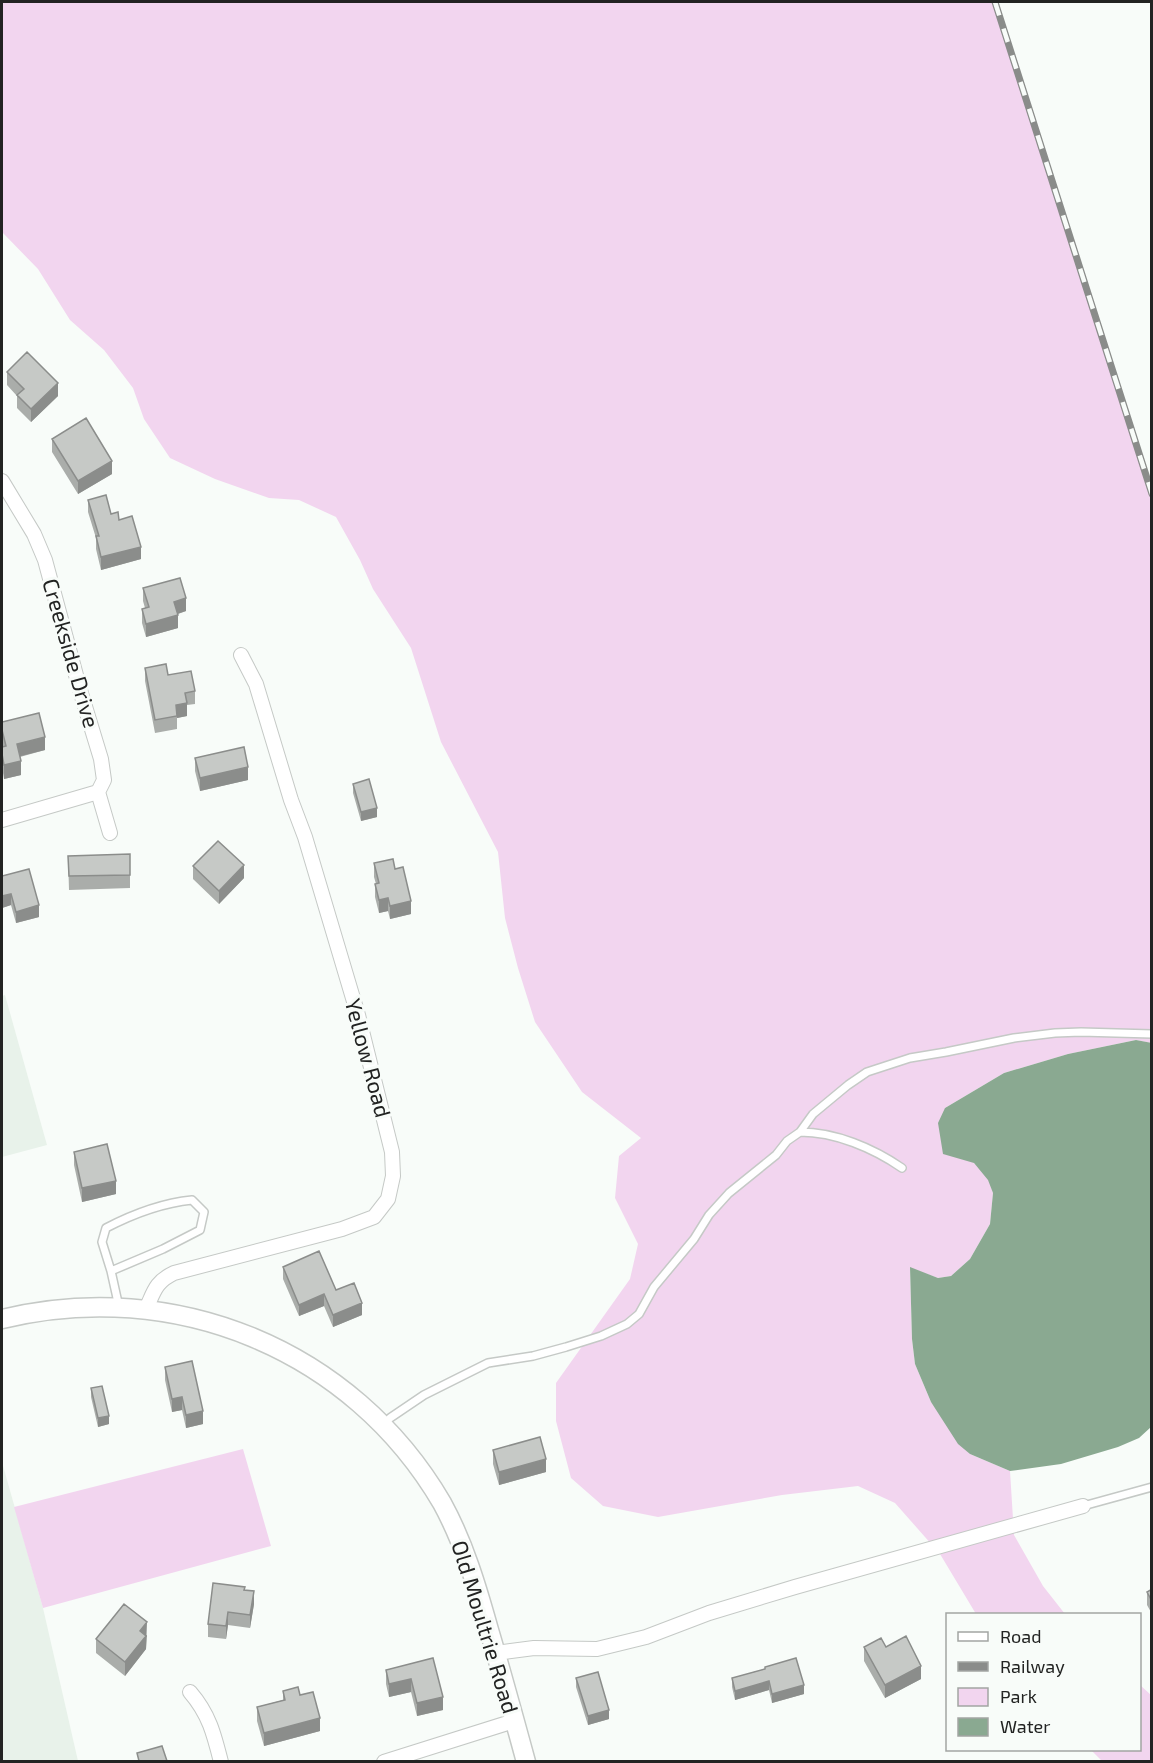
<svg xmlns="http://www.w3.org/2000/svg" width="1153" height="1763" viewBox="0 0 1153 1763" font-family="'Exo 2',sans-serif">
	<rect width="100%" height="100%" fill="#f8fcf9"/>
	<path fill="#e8f2ea" d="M5 995 47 1145 2 1157V996Z
		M2 1462 43 1608 78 1761H2Z"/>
	<path fill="#f2d5ef" d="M2 2H997L1001 22 1151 500V1043L1136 1040 1068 1054 1004 1073 945 1108 974 1163 989 1180 993 1193 990 1224 970 1259 951 1276 938 1278 910 1268 912 1339 915 1364 931 1402 970 1454 1010 1471 1014 1535 1043 1586 1065 1614H976L940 1554 895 1503 858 1486 782 1495 658 1517 603 1506 571 1478 556 1421V1383L630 1279 638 1244 615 1198 619 1156 641 1138 582 1092 535 1022 518 968 505 918 498 852 441 742 411 648 373 589 360 560 336 517 299 500 269 498 215 479 170 458 144 419 133 388 104 350 70 320 38 269 2 232Z
		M243 1449 271 1546 43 1608 14 1507Z
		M1140 1685 1151 1695V1761H1102L1091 1750H1140Z"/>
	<path fill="#8aa991" d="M1136 1040 1152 1043 1151 1427 1139 1438 1118 1447 1061 1464 1010 1471 970 1454 958 1444 931 1402 915 1364 912 1339 910 1267 938 1278 951 1276 970 1259 990 1224 993 1193 988 1180 974 1163 943 1154 938 1123 945 1108 1004 1073 1068 1054Z"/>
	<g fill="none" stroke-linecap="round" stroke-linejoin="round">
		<g stroke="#c5c9c6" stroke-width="10">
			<path id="lane" d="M800 1132C835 1132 873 1148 902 1168
				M111 1271 163 1249 200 1230 204 1212 192 1200C162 1203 133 1214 106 1228L102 1242 111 1271 119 1307
				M383 1426 390 1418 424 1395 488 1363 533 1356 566 1347 601 1336 627 1324 639 1314 654 1287 694 1239 709 1215 729 1193 776 1155 787 1141 800 1132 813 1114 848 1085 867 1072 910 1058 946 1052 1014 1038 1055 1033 1081 1032 1152 1034
				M1083 1506 1152 1487"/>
		</g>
		<g stroke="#c5c9c6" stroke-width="16">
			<path id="street" d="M2 481 34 534 45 560 80 690 101 759 104 780 98 792 110 833
				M2 820 98 792
				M146 1309C154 1292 155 1282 174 1273L342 1229 374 1217 388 1199 393 1176 392 1152 358 1015 305 837 291 800 256 684 241 655
				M496 1653 534 1648 597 1649 646 1637 709 1613 795 1587 1083 1506
				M190 1692C209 1714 214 1734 221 1762
				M384 1762 514 1721"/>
		</g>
		<g stroke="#c5c9c6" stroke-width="21">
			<path id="secondary" d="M2 1319C174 1277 352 1349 442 1503 464 1543 477 1587 489 1630 502 1674 514 1718 526 1762"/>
		</g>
		<use href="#lane" stroke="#fff" stroke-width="7"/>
		<use href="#street" stroke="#fff" stroke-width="14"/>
		<use href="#secondary" stroke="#fff" stroke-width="18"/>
		<g stroke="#8a8c8a" stroke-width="7">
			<path id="rail" d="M995 2 1152 494"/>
		</g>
		<use href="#rail" stroke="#f8fcf9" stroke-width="4.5" stroke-dasharray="14" stroke-linecap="butt"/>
	</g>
	<path fill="#aaadaa" d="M7 372 58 396 31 422 17 408V396L7 385Z
		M52 439 112 474 78 494 52 452Z
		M88 500 119 520 141 559 101 570 96 549V538L88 512Z
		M143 588 186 611 178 614V628L146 637 142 623V609L145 608 143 601Z
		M145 668 195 691V704L187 705V716L177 718V729L155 733 145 681Z
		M2 722 45 750 20 757 21 775 4 779 2 767Z
		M195 758 248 780 200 791 195 771Z
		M353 784 377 817 361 821 353 793Z
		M68 856 130 875V888L69 890Z
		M374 863 395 869 411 914 390 919 388 911 379 913 375 897V884H376L374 877Z
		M193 866 244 878 219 904 193 879Z
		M2 876 39 917 16 923 11 905 2 908Z
		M74 1152 116 1194 82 1202 74 1165Z
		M283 1267 336 1290 362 1315 333 1327 324 1306 299 1316 283 1279Z
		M165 1367 203 1424 186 1428 182 1410 172 1412 165 1380Z
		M91 1388 109 1424 98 1427 91 1397Z
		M493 1450 546 1472 499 1485 493 1464Z
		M1152 1589V1614L1147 1605V1592Z
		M245 1590 254 1604 250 1628 228 1625 226 1639 208 1637V1624Z
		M147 1635 146 1649 125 1676 96 1653V1639Z
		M864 1647H886L921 1679 885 1698 864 1661Z
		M433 1658 443 1710 417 1716 411 1692 389 1697 386 1684V1670Z
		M765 1669 804 1694 772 1703 769 1690 735 1700 732 1687V1678Z
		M576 1678 609 1719 588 1725 576 1687Z
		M283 1691 300 1695 320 1731 264 1746 257 1721V1707L283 1700Z"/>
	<path fill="#8b8d8b" d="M58 383V396L31 422V409Z
		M112 461V474L78 494V481Z
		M141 547V559L101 570V557Z
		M186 598V611L174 615V602Z
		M178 615V628L146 637V624Z
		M187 703V716L177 718 176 705Z
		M45 737V750L17 757V744Z
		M21 761V775L4 779V765Z
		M248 767V780L200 791V778Z
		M377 808V817L361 821V812Z
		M244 865V878L219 904V891Z
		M11 894V905L2 908V896Z
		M388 898V911L379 913V900Z
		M411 901V914L390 919V906Z
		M39 905V917L16 923V912Z
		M116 1181V1194L82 1202V1188Z
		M324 1294V1306L299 1316V1305Z
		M362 1303V1315L333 1327V1315Z
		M182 1397V1410L172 1412V1399Z
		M203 1411V1424L186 1428V1415Z
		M109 1416V1424L98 1427V1418Z
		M546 1459V1472L499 1485V1472Z
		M254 1591V1604L250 1628V1615Z
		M228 1612V1625L226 1639V1626Z
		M147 1622 146 1649 125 1676V1662L140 1631Z
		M921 1666V1679L885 1698V1685Z
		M411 1679V1692L389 1697V1684Z
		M769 1681V1690L735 1700V1691Z
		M804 1685V1694L772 1703V1694Z
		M443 1697V1710L417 1716V1703Z
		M609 1710V1719L588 1725V1716Z
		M320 1718V1731L264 1746V1733Z"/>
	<path fill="#c6c9c6" stroke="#8b8d8b" stroke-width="1.5" d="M27 352 58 383 31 409 17 395 24 389 7 372Z
		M86 418 112 461 78 481 52 439Z
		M106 495 111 514 118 512 119 520 132 516 141 547 101 557 96 536H99L88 500Z
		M180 578 186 598 174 602 178 615 146 624 142 609 149 607 143 588Z
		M166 664 168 675 191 671 195 691 185 693 187 703 176 705 177 716 155 720 145 668Z
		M39 713 45 737 17 744 21 761 4 765 2 754V747L6 746 2 730V722Z
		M244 747 248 767 200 778 195 758Z
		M369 779 377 808 361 812 353 784Z
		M218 841 244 865 219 891 193 866Z
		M130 854V875L69 876 68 856Z
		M393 859 395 869 403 867 411 901 390 906 388 898 379 900 375 884 379 883 374 863Z
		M29 869 39 905 16 912 11 894 2 896V876Z
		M107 1144 116 1181 82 1188 74 1152Z
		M319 1251 336 1290 354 1283 362 1303 333 1315 324 1294 299 1305 283 1267Z
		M192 1361 203 1411 186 1415 182 1397 172 1399 165 1367Z
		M102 1386 109 1416 98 1418 91 1388Z
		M540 1437 546 1459 499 1472 493 1450Z
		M213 1583 245 1587 244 1590 254 1591 250 1615 228 1612 226 1626 208 1624Z
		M1152 1589V1601L1147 1592Z
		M124 1604 147 1622 140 1631 146 1636 125 1662 96 1639Z
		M906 1636 921 1666 885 1685 864 1647 881 1638 886 1647Z
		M433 1658 443 1697 417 1703 411 1679 389 1684 386 1670Z
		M796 1658 804 1685 772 1694 769 1681 735 1691 732 1678 765 1669V1667Z
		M598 1672 609 1710 588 1716 576 1678Z
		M298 1687 300 1695 313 1692 320 1718 264 1733 257 1707 285 1700 283 1691Z
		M162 1746 167 1761H139L137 1753Z"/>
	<g text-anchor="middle" stroke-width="6" stroke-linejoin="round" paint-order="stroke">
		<g font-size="22" fill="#222322" stroke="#f8fcf9">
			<text transform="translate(71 653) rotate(74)" y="8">Creekside Drive</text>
			<text transform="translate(368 1058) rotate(75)" y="8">Yellow Road</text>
			<text transform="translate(485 1627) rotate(73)" y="8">Old Moultrie Road</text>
		</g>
	</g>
	<rect width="1153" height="1763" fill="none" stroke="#222322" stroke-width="6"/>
	<rect x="946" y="1613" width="195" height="138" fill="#f8fcf9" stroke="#a2a5a3" stroke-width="1.5"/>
	<rect x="958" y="1632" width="30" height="9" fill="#ffffff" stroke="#a2a5a3" stroke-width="1.5"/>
	<text x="1000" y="1643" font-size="18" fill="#222322">Road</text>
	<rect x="958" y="1662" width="30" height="9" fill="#8a8c8a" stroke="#a2a5a3" stroke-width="1.5"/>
	<text x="1000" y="1673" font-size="18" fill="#222322">Railway</text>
	<rect x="958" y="1688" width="30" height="18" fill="#f2d5ef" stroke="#a2a5a3" stroke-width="1.5"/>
	<text x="1000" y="1703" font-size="18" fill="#222322">Park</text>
	<rect x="958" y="1718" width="30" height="18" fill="#8aa991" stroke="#a2a5a3" stroke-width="1.5"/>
	<text x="1000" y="1733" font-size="18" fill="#222322">Water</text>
</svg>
